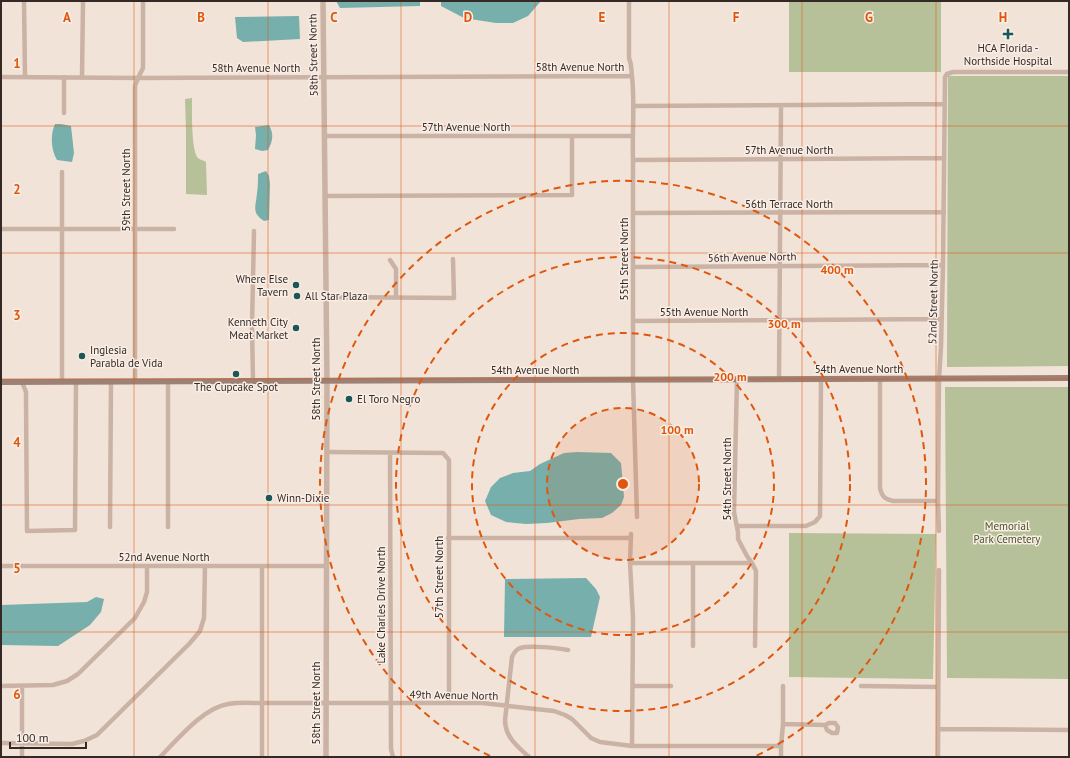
<svg xmlns="http://www.w3.org/2000/svg" width="1070" height="758" viewBox="0 0 1070 758" font-family="'PT Sans',sans-serif">
	<rect width="100%" height="100%" fill="#f2e3d9"/>
	<path fill="#b7c199" d="M789 1H941V72H789Z
		M948 76H1069V366L947 367Z
		M192 98C192 109 191 151 198 158 200 160 203 160 206 162L207 195 186 194V131L185 99Z
		M945 387H1069V679L947 678Z
		M789 533 936 534 933 679 789 677Z"/>
	<path fill="#77afac" d="M336 1H420V6L340 8Z
		M441 1H541L528 16 513 23H496L464 18 441 6Z
		M299 16 300 39 243 42 237 38 235 17Z
		M55 124H61L71 126 74 153 72 162 57 160C51 150 50 135 55 124Z
		M269 125C274 134 273 141 268 150L262 151 255 149 256 135 255 127Z
		M266 171 269 176 270 184 269 220 264 221C251 213 256 206 257 193 258 187 258 180 258 174Z
		M577 452 611 453 621 463 623 484 624 497 621 505 612 513 602 518 579 519 547 523 526 524 506 522 491 515 485 501 491 487 500 478 513 473 530 471 540 464 564 453Z
		M586 578 596 589 600 597 591 637H504L505 579Z
		M96 597 104 599 101 612 90 625 58 646 1 645V605L87 602Z"/>
	<g fill="none" stroke-linecap="round" stroke-linejoin="round">
		<path stroke="#cab2a5" stroke-width="4.5" d="M24 1 25 76
			M629 1V58C632 65 631 69 632 76 635 104 632 132 633 160V380L637 517
			M1 77 138 78 632 76
			M64 77V113
			M82 77 83 1
			M633 106 945 104
			M324 136H632
			M633 160 944 158
			M62 172V382
			M325 196 572 195V136
			M633 213 944 212
			M1 229H174
			M390 260 396 269V297
			M633 267 943 265
			M325 297 454 298 453 259
			M634 321 942 319
			M737 379 734 512 738 532V539L747 556 752 563 756 571 755 646
			M779 379 781 106
			M880 379V488C882 497 885 499 893 501H938
			M135 381V86L138 78 143 68V1
			M168 381V527
			M253 381 252 327 254 231
			M22 382 26 392V400L27 531 75 530 76 382
			M327 452 443 453 449 460V703
			M390 453 391 749 393 757
			M737 526H806L815 522 820 516 821 379
			M110 527 111 382
			M939 531 938 501 939 379 941 347 943 265 945 77 947 74 953 72H1069
			M631 534 630 563 633 618 632 746
			M448 538H630
			M630 563H752
			M693 563V646
			M1 566H326
			M1 686 53 685 67 681 78 674 135 618 144 602 147 592V566
			M22 686V757
			M633 686H671
			M861 686 938 687
			M783 724 825 725 829 723H835L838 727 837 733H832L827 730 825 725
			M938 729 1069 730
			M1 743 72 744 84 741 97 735 190 643 200 631 204 618 205 566
			M160 757C178 739 203 708 228 704 239 702 251 703 262 703H482L554 711 565 715 572 719 591 738 600 742 632 746H781
			M262 757V566
			M529 757C517 746 505 737 505 720L512 657C514 653 515 650 520 648 529 645 558 648 568 650
			M781 757V746L783 724V686
			M938 757 939 570"/>
		<path stroke="#cab2a5" stroke-width="5.5" d="M323 1 327 381 326 757"/>
		<path stroke="#9d8076" stroke-width="6" d="M1 382 1069 378"/>
	</g>
	<path fill="none" stroke="#df570d" stroke-width="1" stroke-opacity="0.55" d="M134 1V757M268 1V757M401 1V757M535 1V757M669 1V757M802 1V757M936 1V757M1 126H1069M1 253H1069M1 379H1069M1 505H1069M1 632H1069"/>
	<circle cx="623" cy="484" r="76" fill="#df570d" fill-opacity=".12"/>
	<g fill="none" stroke="#df570d" stroke-width="2" stroke-dasharray="7 5">
		<circle cx="623" cy="484" r="76"/>
		<circle cx="623" cy="484" r="151"/>
		<circle cx="623" cy="484" r="227"/>
		<path d="M490 756A303 303 0 1 1 756 756"/>
	</g>
	<g fill="#1b5755" stroke="#f9eee5" stroke-width="1.5">
		<path d="M1006 28h4v4h4v4h-4v4h-4v-4h-4v-4h4z"/>
		<circle cx="296" cy="285" r="4"/>
		<circle cx="297" cy="296" r="4"/>
		<circle cx="296" cy="328" r="4"/>
		<circle cx="82" cy="356" r="4"/>
		<circle cx="236" cy="374" r="4"/>
		<circle cx="349" cy="399" r="4"/>
		<circle cx="269" cy="498" r="4"/>
	</g>
	<g text-anchor="middle" stroke-width="3" stroke-linejoin="round" paint-order="stroke">
		<g font-size="11" fill="#352926" stroke="#f9eee5" text-anchor="start">
			<text x="1008" y="52" text-anchor="middle">HCA Florida -<tspan x="1008" dy="13">Northside Hospital</tspan></text>
			<text x="288" y="283" text-anchor="end">Where Else<tspan x="288" dy="13">Tavern</tspan></text>
			<text x="305" y="300">All Star Plaza</text>
			<text x="288" y="326" text-anchor="end">Kenneth City<tspan x="288" dy="13">Meat Market</tspan></text>
			<text x="90" y="354">Inglesia<tspan x="90" dy="13">Parabla de Vida</tspan></text>
			<text x="236" y="391" text-anchor="middle">The Cupcake Spot</text>
			<text x="357" y="403">El Toro Negro</text>
			<text x="277" y="502">Winn-Dixie</text>
		</g>
		<g font-size="11" fill="#352926" stroke="#f9eee5">
			<text transform="translate(313 55) rotate(-91)" y="4">58th Street North</text>
			<text x="580" y="71">58th Avenue North</text>
			<text x="256" y="72">58th Avenue North</text>
			<text x="466" y="131">57th Avenue North</text>
			<text x="789" y="154">57th Avenue North</text>
			<text transform="translate(126 190) rotate(-90)" y="4">59th Street North</text>
			<text x="789" y="208">56th Terrace North</text>
			<text transform="translate(752 257) rotate(-1)" y="4">56th Avenue North</text>
			<text transform="translate(624 259) rotate(-90)" y="4">55th Street North</text>
			<text transform="translate(933 302) rotate(-89)" y="4">52nd Street North</text>
			<text x="704" y="316">55th Avenue North</text>
			<text x="859" y="373">54th Avenue North</text>
			<text x="535" y="374">54th Avenue North</text>
			<text transform="translate(316 379) rotate(-90)" y="4">58th Street North</text>
			<text transform="translate(727 479) rotate(-90)" y="4">54th Street North</text>
			<text x="164" y="561">52nd Avenue North</text>
			<text transform="translate(439 577) rotate(-90)" y="4">57th Street North</text>
			<text transform="translate(381 605) rotate(-90)" y="4">Lake Charles Drive North</text>
			<text transform="translate(454 695) rotate(1)" y="4">49th Avenue North</text>
			<text transform="translate(316 703) rotate(-90)" y="4">58th Street North</text>
		</g>
		<g font-size="11" fill="#49542a" stroke="#f9eee5">
			<text x="1007" y="530">Memorial<tspan x="1007" dy="13">Park Cemetery</tspan></text>
		</g>
	</g>
	<g font-size="13" text-anchor="middle" font-weight="bold" fill="#df570d" stroke="#f9eee5" stroke-width="3" stroke-linejoin="round" paint-order="stroke">
		<text x="67" y="22">A</text>
		<text x="201" y="22">B</text>
		<text x="334" y="22">C</text>
		<text x="468" y="22">D</text>
		<text x="602" y="22">E</text>
		<text x="736" y="22">F</text>
		<text x="869" y="22">G</text>
		<text x="1003" y="22">H</text>
		<text x="17" y="68">1</text>
		<text x="17" y="194">2</text>
		<text x="17" y="320">3</text>
		<text x="17" y="447">4</text>
		<text x="17" y="573">5</text>
		<text x="17" y="699">6</text>
	</g>
	<circle cx="623" cy="484" r="6" fill="#df570d" stroke="#f9eee5" stroke-width="2"/>
	<g font-size="12" text-anchor="middle" font-weight="bold" fill="#df570d" stroke="#f9eee5" stroke-width="3" stroke-linejoin="round" paint-order="stroke">
		<text x="837" y="274">400 m</text>
		<text x="784" y="328">300 m</text>
		<text x="730" y="381">200 m</text>
		<text x="677" y="434">100 m</text>
	</g>
	<rect width="1070" height="758" fill="none" stroke="#352926" stroke-width="4"/>
	<path d="M10 742v6h76v-6" fill="none" stroke="#352926" stroke-width="2"/>
	<text x="16" y="742" font-size="12" fill="#352926" stroke="#f9eee5" stroke-width="3" paint-order="stroke">100 m</text>
</svg>
